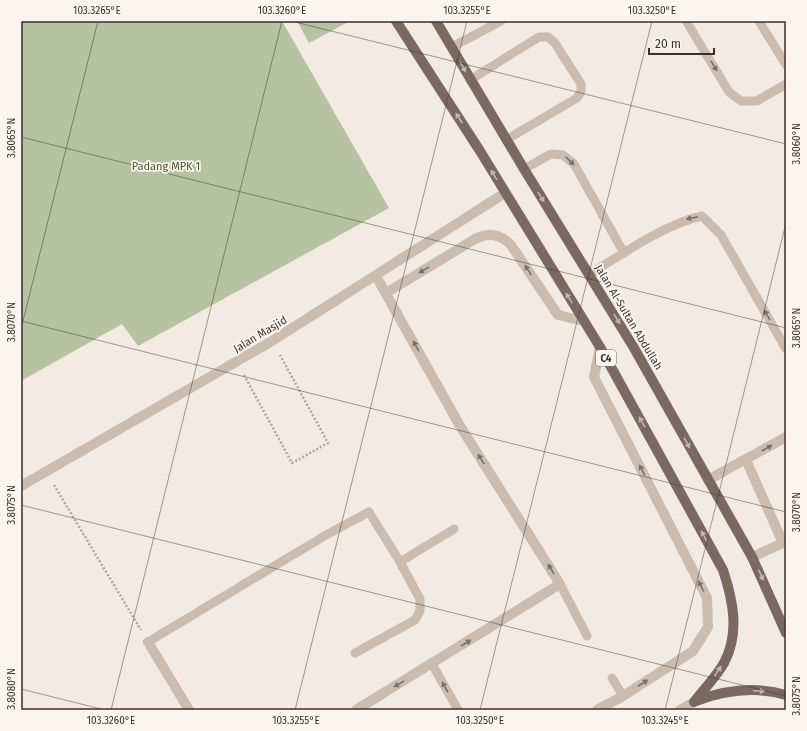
<svg xmlns="http://www.w3.org/2000/svg" width="807" height="731" viewBox="0 0 807 731" font-family="'Fira Sans',sans-serif">
	<rect width="100%" height="100%" fill="#f3ebe2"/>
	<path fill="#b6c2a2" d="M21 21H282L389 208 138 346 122 324 21 381Z
		M297 21H350L309 43Z"/>
	<g fill="none" stroke-linecap="round" stroke-linejoin="round">
		<path stroke="#b7a698" stroke-width="2.5" stroke-dasharray="2 2" stroke-linecap="butt" d="M244 375 292 463 328 443 280 355
			M54 485 141 630"/>
		<path stroke="#cbbcae" stroke-width="9" d="M686 21 729 92 741 101H757L786 84
			M759 21 786 65
			M452 47 501 21
			M470 80 539 37H548L555 43 581 84V92L577 98 506 140
			M524 169 551 154 563 155 574 164 624 253
			M590 274C622 254 665 224 702 216L721 235 786 349
			M400 562 454 529
			M560 584 587 636
			M148 642 326 535 369 512 400 562 420 599V611L415 620 355 653
			M432 664 458 710
			M612 678 623 696"/>
		<path stroke="#cbbcae" stroke-width="10" d="M386 293 475 239C489 232 500 234 511 245L558 315 584 321
			M746 460 783 543 752 557
			M708 480 786 437
			M21 486 272 341 505 193
			M148 642 189 710
			M356 710 560 584 460 426 376 276
			M597 710 623 696 693 651 708 627 707 598 594 377 600 347"/>
		<path stroke="#cbbcae" stroke-width="10" d="M680 710 694 702"/>
		<path stroke="#7b685e" stroke-width="10" d="M396 21 480 151 600 347 723 570C733 600 740 633 724 663 716 677 704 689 694 702
			M436 21 524 169 634 348 752 557 786 633
			M696 701C725 690 755 686 786 695"/>
	</g>
	<defs><path id="oneway-solid" d="M-6-.8H1V-3.2L6.5 0L1 3.2V.8H-6Z"/></defs>
	<g fill="#7b7066">
		<use href="#oneway-solid" transform="translate(714 66) rotate(59)"/>
		<use href="#oneway-solid" transform="translate(570 161) rotate(44)"/>
		<use href="#oneway-solid" transform="translate(692 218) rotate(168)"/>
		<use href="#oneway-solid" transform="translate(424 270) rotate(149)"/>
		<use href="#oneway-solid" transform="translate(528 270) rotate(-123)"/>
		<use href="#oneway-solid" transform="translate(767 315) rotate(-120)"/>
		<use href="#oneway-solid" transform="translate(416 346) rotate(-119)"/>
		<use href="#oneway-solid" transform="translate(767 448) rotate(-30)"/>
		<use href="#oneway-solid" transform="translate(481 459) rotate(-122)"/>
		<use href="#oneway-solid" transform="translate(642 470) rotate(-117)"/>
		<use href="#oneway-solid" transform="translate(551 569) rotate(-122)"/>
		<use href="#oneway-solid" transform="translate(701 586) rotate(-117)"/>
		<use href="#oneway-solid" transform="translate(466 643) rotate(-32)"/>
		<use href="#oneway-solid" transform="translate(643 683) rotate(-33)"/>
		<use href="#oneway-solid" transform="translate(399 684) rotate(149)"/>
		<use href="#oneway-solid" transform="translate(445 687) rotate(-119)"/>
	</g>
	<g fill="#c1b6ae">
		<use href="#oneway-solid" transform="translate(463 67) rotate(61)"/>
		<use href="#oneway-solid" transform="translate(459 118) rotate(-123)"/>
		<use href="#oneway-solid" transform="translate(494 175) rotate(-121)"/>
		<use href="#oneway-solid" transform="translate(541 197) rotate(58)"/>
		<use href="#oneway-solid" transform="translate(569 298) rotate(-122)"/>
		<use href="#oneway-solid" transform="translate(617 319) rotate(59)"/>
		<use href="#oneway-solid" transform="translate(642 422) rotate(-119)"/>
		<use href="#oneway-solid" transform="translate(687 443) rotate(61)"/>
		<use href="#oneway-solid" transform="translate(704 536) rotate(-119)"/>
		<use href="#oneway-solid" transform="translate(761 575) rotate(66)"/>
		<use href="#oneway-solid" transform="translate(718 671) rotate(-56)"/>
		<use href="#oneway-solid" transform="translate(759 691) rotate(3)"/>
	</g>
	<path fill="none" stroke="#3a312c" stroke-width="1" stroke-opacity="0.45" d="M291 21 786 144M21 137 786 328M21 321 786 512M21 329 98 21M21 505 786 696M21 689 105 710M111 710 282 21M295 710 467 21M480 710 652 21M665 710 786 223"/>
	<g text-anchor="middle" stroke-width="3.5" stroke-linejoin="round" paint-order="stroke">
		<rect fill="#faf5ef" stroke="#746c66" stroke-width="1" x="596" y="350" width="20" height="16" rx="3"/>
		<g font-size="10" font-weight="bold" fill="#3a312c">
			<text x="606" y="362">C4</text>
		</g>
		<g font-size="11" fill="#485830" stroke="#faf5ef">
			<text x="166" y="170">Padang MPK 1</text>
		</g>
		<g font-size="11" fill="#3a312c" stroke="#faf5ef">
			<text transform="translate(629 317) rotate(59)" y="4">Jalan Al-Sultan Abdullah</text>
			<text transform="translate(260 334) rotate(-31)" y="4">Jalan Masjid</text>
		</g>
	</g>
	<rect width="807" height="731" fill="none" stroke="#faf5ef" stroke-width="44"/>
	<path d="M649 48v6h65v-6" fill="none" stroke="#3a312c" stroke-width="2"/>
	<text x="655" y="48" font-size="12" fill="#3a312c" stroke="#faf5ef" stroke-width="3" paint-order="stroke">20 m</text>
	<rect x="22" y="22" width="763" height="687" fill="none" stroke="#3a312c" stroke-width="1.5"/>
	<g font-size="10" text-anchor="middle" fill="#3a312c">
		<text x="97" y="14">103.3265°E</text>
		<text x="282" y="14">103.3260°E</text>
		<text x="467" y="14">103.3255°E</text>
		<text x="652" y="14">103.3250°E</text>
		<text transform="translate(11 138) rotate(-90)" y="4">3.8065°N</text>
		<text transform="translate(796 144) rotate(-90)" y="4">3.8060°N</text>
		<text transform="translate(11 322) rotate(-90)" y="4">3.8070°N</text>
		<text transform="translate(796 328) rotate(-90)" y="4">3.8065°N</text>
		<text transform="translate(11 505) rotate(-90)" y="4">3.8075°N</text>
		<text transform="translate(796 512) rotate(-90)" y="4">3.8070°N</text>
		<text transform="translate(11 689) rotate(-90)" y="4">3.8080°N</text>
		<text transform="translate(796 696) rotate(-90)" y="4">3.8075°N</text>
		<text x="111" y="724">103.3260°E</text>
		<text x="296" y="724">103.3255°E</text>
		<text x="480" y="724">103.3250°E</text>
		<text x="665" y="724">103.3245°E</text>
	</g>
</svg>
